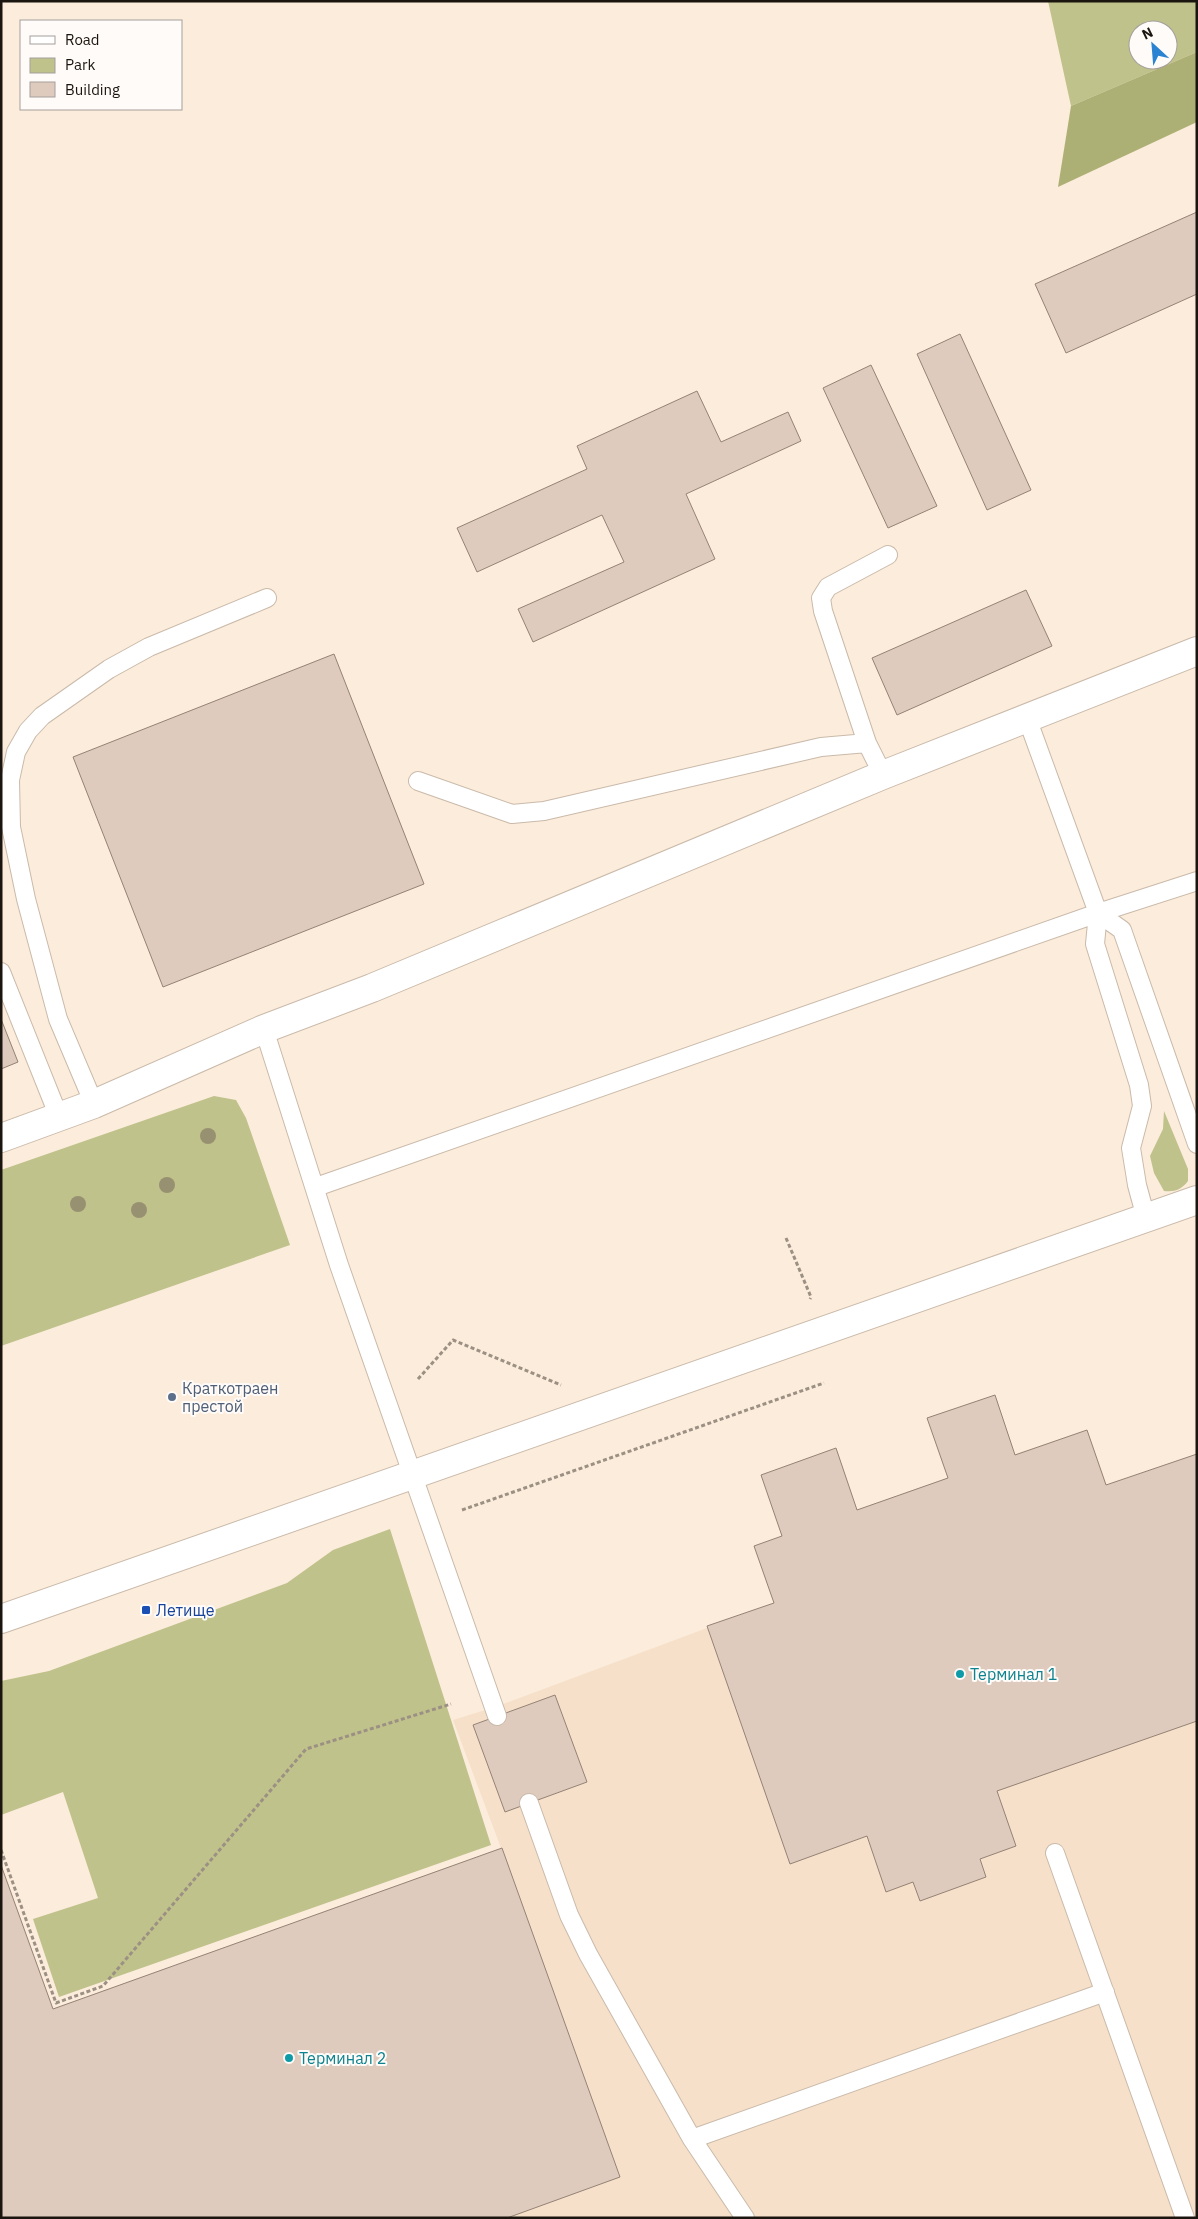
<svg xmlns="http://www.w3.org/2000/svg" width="1198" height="2219" viewBox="0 0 1198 2219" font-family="'IBM Plex Sans',sans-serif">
	<rect width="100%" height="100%" fill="#fcecdb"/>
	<path fill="#f6e0c9" d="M995 1395 1015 1454 1087 1430 1107 1485 1197 1454V2218H1V1865L53 2009 501 1848 453 1720 495 1707 774 1603 754 1546 782 1536 761 1475 836 1448 857 1510 948 1478 927 1418Z"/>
	<path fill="#bfc28b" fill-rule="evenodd" d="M1048 1H1197V52L1071 106ZM1138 30H1168V60H1138Z
		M214 1096 236 1100 246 1118 290 1245 1 1346V1170Z
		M1164 1111 1188 1169V1181C1181 1190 1175 1192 1164 1191L1154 1173 1150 1156 1163 1129Z
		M390 1529 491 1845 59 1997 33 1919 98 1898 63 1792 1 1815V1681L49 1671 287 1583 333 1550Z"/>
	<path fill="#adb075" d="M1197 52V122L1058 187 1071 106Z"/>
	<path fill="#decbbd" stroke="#948275" d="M1197 212V294L1066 353 1035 284Z
		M960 334 1031 490 987 510 917 354Z
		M871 365 937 506 888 528 823 388Z
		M697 391 721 442 788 412 801 441 686 494 715 559 533 642 518 609 624 562 602 515 477 572 457 528 587 469 577 446Z
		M1026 590 1052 646 897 715 872 658Z
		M334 654 424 884 163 987 73 757Z
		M1 1019 18 1062 1 1069Z
		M995 1395 1015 1455 1087 1430 1106 1485 1197 1454V1721L997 1791 1016 1846 980 1859 986 1877 920 1901 913 1882 886 1892 867 1836 790 1864 707 1626 774 1603 754 1546 782 1536 761 1475 836 1448 857 1510 948 1478 927 1418Z
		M555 1695 587 1782 505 1812 473 1725Z
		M502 1848 620 2177 507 2218H1V1865L53 2009Z"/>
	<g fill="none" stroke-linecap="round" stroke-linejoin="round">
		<g stroke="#cabaaa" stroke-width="20">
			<path id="lane" d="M1027 718 1098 913 1095 944 1139 1085 1142 1106 1131 1148 1137 1185 1146 1218
				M867 743 823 611 821 598 828 587 888 555
				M418 781 512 814 544 811 821 747 867 743 883 775
				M1098 913 1122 930 1197 1144
				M1 972 59 1117
				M264 1029 339 1265 497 1716
				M94 1104 58 1019 26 899 11 827 10 780 16 752 28 731 42 716 109 669 149 647 267 598
				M316 1187 1098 913 1197 881
				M529 1803 569 1915 588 1954 692 2139 745 2218
				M1055 1853 1185 2218
				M692 2139 1105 1992"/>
		</g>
		<g stroke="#cabaaa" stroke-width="30">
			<path id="street" d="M1 1138 94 1104 264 1029 372 988 883 775 1197 651
				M1 1619 1197 1200"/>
		</g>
		<path stroke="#9c9084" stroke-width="3" stroke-dasharray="4 2.5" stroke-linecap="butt" d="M786 1238 811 1297 810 1299
			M418 1379 453 1340 561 1385
			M462 1510 824 1383
			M1 1850 56 2003 103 1986 306 1749 451 1704"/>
		<use href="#lane" stroke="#fff" stroke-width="18"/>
		<use href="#street" stroke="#fff" stroke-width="28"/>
	</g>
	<g fill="#989171">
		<circle cx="208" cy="1136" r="8"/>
		<circle cx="167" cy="1185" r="8"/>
		<circle cx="78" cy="1204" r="8"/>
		<circle cx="139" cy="1210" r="8"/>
	</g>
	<circle fill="#5c6f8a" stroke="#fffbf8" stroke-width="2" cx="172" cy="1397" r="5"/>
	<rect fill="#1a4fb4" stroke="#fffbf8" stroke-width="2" x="141" y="1605" width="10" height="10" rx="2.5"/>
	<g fill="#0f9aa8" stroke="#fffbf8" stroke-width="2">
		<circle cx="960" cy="1674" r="5"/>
		<circle cx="289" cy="2058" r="5"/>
	</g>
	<g text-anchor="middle" stroke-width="4" stroke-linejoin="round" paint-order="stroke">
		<g font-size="16" fill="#4e5e75" stroke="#fffbf8" text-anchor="start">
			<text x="182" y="1394">Краткотраен<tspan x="182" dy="18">престой</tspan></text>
		</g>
		<g font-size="16" fill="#164399" stroke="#fffbf8" text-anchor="start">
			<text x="156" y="1616">Летище</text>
		</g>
		<g font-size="16" fill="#0d838f" stroke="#fffbf8" text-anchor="start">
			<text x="970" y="1680">Терминал 1</text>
			<text x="299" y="2064">Терминал 2</text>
		</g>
	</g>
	<rect width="1198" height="2219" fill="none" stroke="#1b150f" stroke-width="5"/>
	<rect x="20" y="20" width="162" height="90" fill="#fffbf8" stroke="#a49f9b"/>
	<rect x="30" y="36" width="25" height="8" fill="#ffffff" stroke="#a49f9b"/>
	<text x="65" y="45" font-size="15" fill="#1b150f">Road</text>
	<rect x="30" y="58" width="25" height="15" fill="#bfc28b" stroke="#a49f9b"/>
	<text x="65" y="70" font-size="15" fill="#1b150f">Park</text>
	<rect x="30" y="82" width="25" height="15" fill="#decbbd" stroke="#a49f9b"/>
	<text x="65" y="95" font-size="15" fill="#1b150f">Building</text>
	<g transform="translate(1153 45) rotate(334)"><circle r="24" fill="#fffbf8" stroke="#a49f9b"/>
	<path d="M0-4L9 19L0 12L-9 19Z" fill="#2b83d1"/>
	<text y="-8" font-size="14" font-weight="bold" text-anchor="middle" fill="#1b150f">N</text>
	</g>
</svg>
